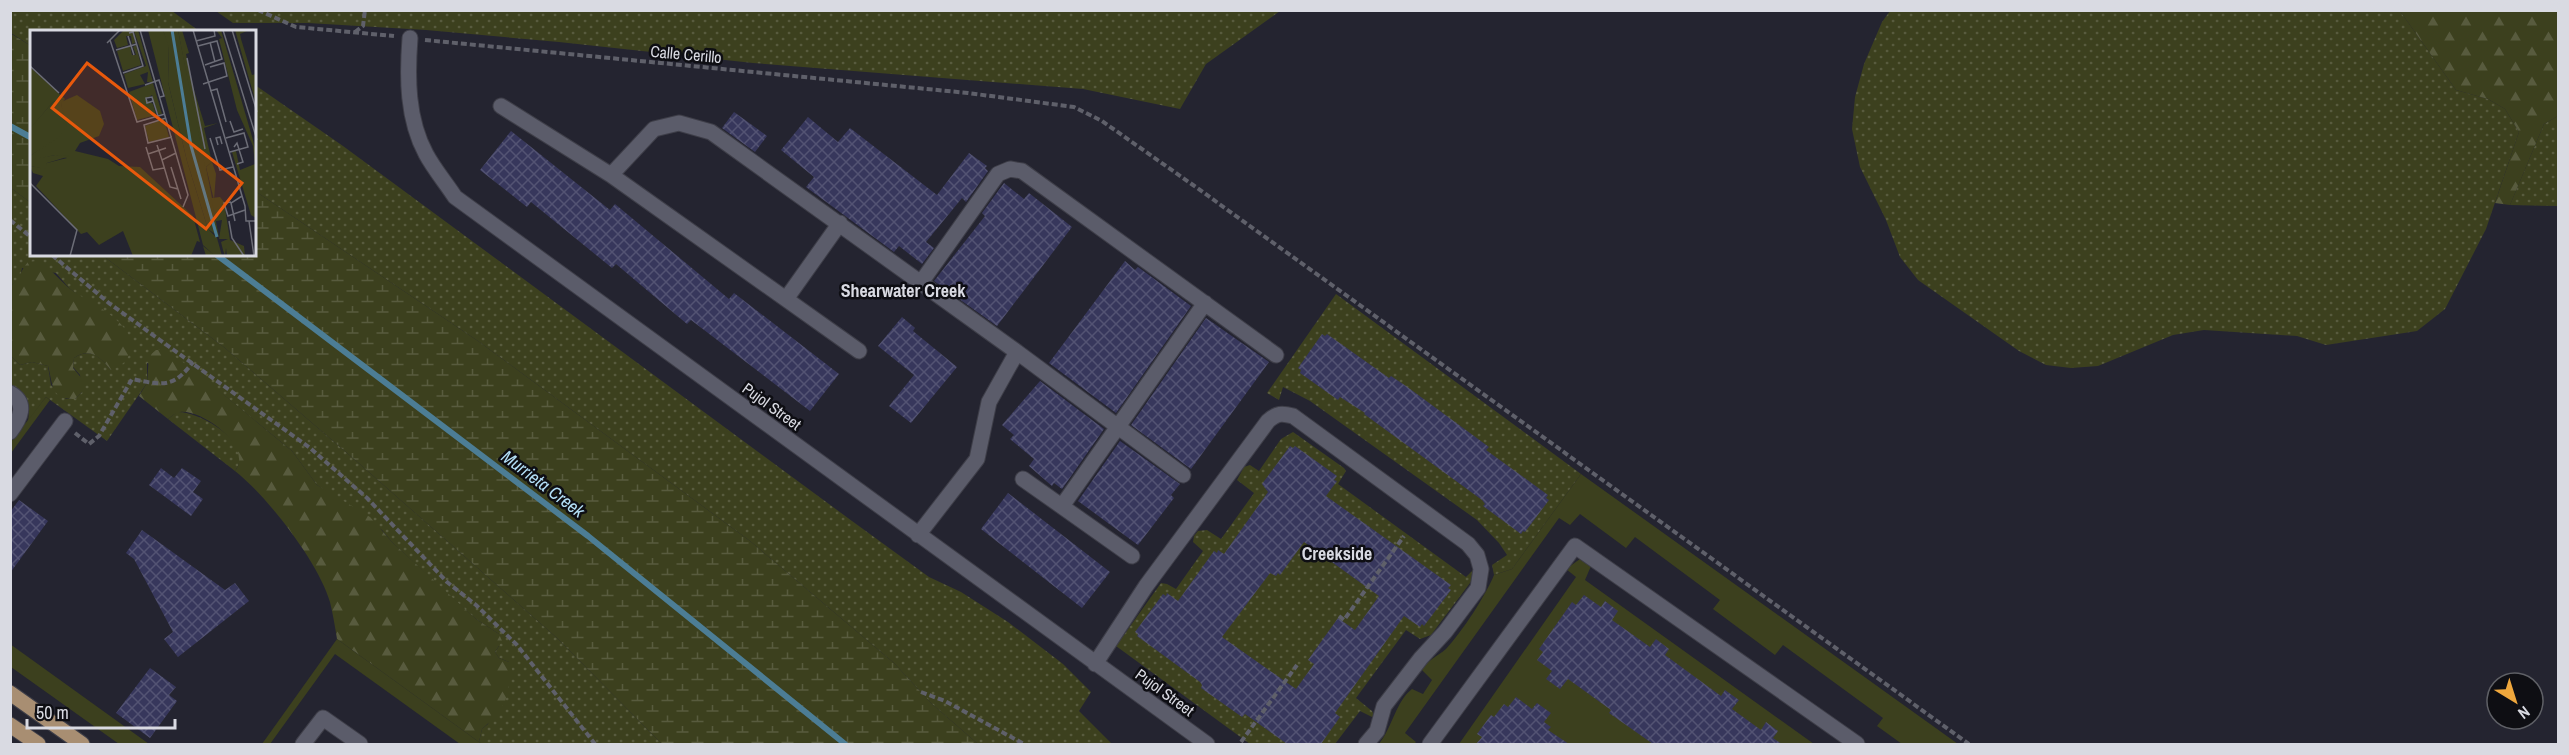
<svg xmlns="http://www.w3.org/2000/svg" width="2569" height="755" viewBox="0 0 2569 755" font-family="'Archivo Narrow',sans-serif">
	<defs>
		<pattern id="grass-dots" width="8" height="8" patternUnits="userSpaceOnUse" patternTransform="scale(1.5)"><rect width="8" height="8" fill="#3c401e"/><path d="M2 2h.1M6 6h.1" fill="none" stroke="#585b3e" stroke-width="1.8" stroke-linecap="round"/></pattern>
		<pattern id="forest-firs" width="22" height="20" patternUnits="userSpaceOnUse" patternTransform="scale(1.5)"><rect width="22" height="20" fill="#3c401e"/><path d="M5 1l3.5 6h-7zM16 11l3.5 6h-7z" fill="#585b3e"/></pattern>
		<pattern id="wetland-marsh" width="20" height="14" patternUnits="userSpaceOnUse" patternTransform="scale(1.5)"><rect width="20" height="14" fill="#3c401e"/><path d="M1 5h8M5 5V1M11 12h8M15 12V8" fill="none" stroke="#585b3e"/></pattern>
		<pattern id="building-cross-hatch" width="8" height="8" patternUnits="userSpaceOnUse" patternTransform="scale(1.5)"><rect width="8" height="8" fill="#37375c"/><path d="M0 0l8 8M0 8l8-8" fill="none" stroke="#535373"/></pattern>
	</defs>
	<rect width="100%" height="100%" fill="#242430"/>
	<path fill="url(#grass-dots)" d="M10 11H172L199 31 32 32 31 46 11 33Z
		M216 11H1280L1206 64 1180 109 1083 89 753 63 559 42 426 30 308 23H233Z
		M1890 11H2400L2456 90 2488 99 2505 109 2519 132 2486 229 2445 309 2417 331 2326 345 2297 336 2204 330 2173 335 2098 366 2071 368 2046 365 2019 351 1918 280 1900 257 1886 220 1860 167 1852 129 1855 97 1864 64 1882 22Z
		M255 85 343 146 852 521 929 577 961 592 1008 622 1063 664 1091 692 1079 711 1112 744H978L932 704 894 663 750 541 478 341 255 191Z
		M2558 116V206L2510 205 2544 124Z
		M11 188 31 203 32 255H102L225 348 354 459 557 638 662 744H482L479 742 482 729 488 724 509 662 499 658 495 652 499 646V634L476 619 451 597 392 542 382 530 317 485 292 451 225 396 209 384 147 363V383L107 441 46 397 28 421C31 403 25 396 11 387V356L20 365 32 362 48 366 51 385 66 399H75L82 392 80 375 73 367 74 358C91 347 100 357 111 370L82 298 69 288 56 273 22 268 20 278 11 286Z
		M1336 294 1581 474 1512 569 1494 575 1492 565 1507 555 1499 543 1477 520 1310 401 1283 387 1279 400 1267 393Z
		M177 412C200 411 256 444 235 471L168 419Z
		M1293 432 1344 468 1346 471 1338 484 1466 577 1474 569 1476 575 1431 635 1420 639 1406 630 1356 698 1372 711 1374 715 1372 717 1360 711 1335 744H1250L1116 646 1161 583 1167 584 1176 589 1203 551 1193 542 1194 536 1198 531 1207 530 1221 539 1254 493 1237 480 1244 467 1250 465 1259 471 1281 439Z"/>
	<path fill="url(#forest-firs)" d="M2400 11H2558V116L2544 124 2510 205 2495 203 2519 132 2505 109 2488 99 2456 90Z
		M37 261C52 268 59 281 73 291 90 303 139 324 130 352 127 362 121 366 111 370 100 357 90 347 74 358L73 368 84 381 82 392 75 399C50 400 53 383 48 366L32 362 20 365 11 356V286C21 277 20 271 28 262Z
		M156 350H165L190 367 292 451 317 485 370 517 392 542 476 619 499 634 502 641 495 652 499 658 509 662 512 670 505 702 495 717 482 729 479 742 337 639C335 627 333 614 330 602 319 563 267 496 235 471 254 447 202 409 180 412 175 413 172 416 168 419L139 396 147 383 149 356Z"/>
	<path fill="url(#wetland-marsh)" d="M10 33 31 46V203L11 188Z
		M255 191 478 341 750 541 894 663 932 704 978 744H662L557 638 354 459 225 348 102 255H255Z"/>
	<path fill="#3c401e" d="M46 397 50 400 11 453 10 443Z
		M1581 474 1958 744H1902L1877 726 1883 718 1783 645 1775 655 1713 609 1720 600 1635 537 1626 548 1580 514 1570 525 1559 518 1405 733 1416 742 1414 744H1379C1393 726 1396 701 1412 689L1423 694 1432 680 1422 670C1428 659 1437 657 1446 649 1462 632 1486 595 1494 575L1512 569Z
		M1580 559 1585 560 1591 566 1585 580 1814 744H1459L1576 577 1566 569Z
		M337 639 479 742 482 744H460L335 654 270 744H262Z
		M10 644 149 744H119L11 667Z"/>
	<g fill="none" stroke-linecap="round" stroke-linejoin="round">
		<path stroke="#4c7d95" stroke-width="6" d="M10 126 32 138
			M217 255 588 536 845 744"/>
	</g>
	<path fill="url(#building-cross-hatch)" fill-rule="evenodd" d="M734 112 767 136 755 152 722 128Z
		M808 117 838 142 850 128 937 195 969 153 987 166 985 168 988 171 966 202 962 198 926 242 934 248 922 264 899 246 894 252 806 187 814 177 781 150Z
		M511 131 610 210 615 204 729 299 734 293 839 374 810 411 691 320 687 324 616 264 612 268 531 202 527 207 480 170Z
		M1004 183 1024 199 1029 193 1072 227 997 326 934 281 985 216 982 213Z
		M1125 261 1135 270 1138 267 1191 306 1116 413 1049 363Z
		M902 317 915 328 913 331 957 367 911 423 889 406 914 375 878 346Z
		M1206 318 1269 362 1191 469 1131 425Z
		M1322 334 1325 336 1327 334 1389 378 1391 376 1406 386 1489 447 1486 450 1548 495 1546 498 1549 500 1525 532 1523 531 1521 534 1483 506 1485 504 1482 500 1364 414 1365 413 1340 397 1338 400 1300 373 1301 370 1298 368Z
		M1040 381 1104 429 1062 489 1054 483 1052 486 1029 466 1034 459 1010 439 1014 435 1002 425Z
		M1120 441 1180 484 1171 495 1174 498 1138 545 1078 501Z
		M1290 446 1293 448 1295 446 1337 476 1334 480 1337 481 1326 496 1451 585 1448 588 1451 590 1424 626 1422 624 1420 627 1404 616 1335 713 1340 717 1321 744H1287L1245 714 1242 717 1201 688 1202 685 1200 682 1137 636 1138 634 1135 632 1163 594 1166 596 1167 593 1178 601 1214 551 1217 553 1218 550 1224 554 1268 492 1262 484ZM1304 542 1379 596 1355 630 1338 618 1308 660 1314 664 1296 689 1222 637 1270 573 1276 576 1278 573 1280 575Z
		M161 468 174 478 182 468 201 481 193 492 203 499 191 516 149 485Z
		M1008 493 1110 572 1082 608 981 529Z
		M19 500 48 521 10 573V512Z
		M142 530 225 590 235 583 249 601 178 657 164 639 173 632 134 559 126 553Z
		M1584 595 1601 607 1605 601 1618 611 1612 620 1650 647 1656 639 1669 649 1665 655 1721 696 1725 690 1739 700 1732 709 1761 730 1766 722 1778 731 1773 738 1782 744H1653L1609 713 1611 710 1568 679 1560 689 1546 679 1552 671 1537 660 1543 652 1539 649 1572 602 1576 605Z
		M150 668 176 687 169 695 177 701 150 738 116 713Z
		M1516 697 1532 709 1537 703 1551 713 1544 722 1551 727 1548 730 1569 744H1476L1482 737 1477 734 1491 715 1494 717 1504 704 1508 707Z"/>
	<g fill="none" stroke-linecap="round" stroke-linejoin="round">
		<g stroke="#3e3e48" stroke-width="17">
			<path id="minor" d="M410 38C407 77 407 119 426 154 434 169 446 183 455 197L1207 744
				M501 106 611 175 859 351
				M611 175 654 129 679 123 711 132 1017 352
				M922 281 998 174 1010 169 1022 171 1276 355
				M786 299 840 223
				M10 393C28 403 20 419 10 432
				M1023 479 1132 556
				M10 494 65 421
				M1062 506 1205 303
				M918 535 977 459 989 402 1017 352 1183 475
				M1095 664 1146 586 1268 421C1277 413 1282 413 1293 416L1468 544 1477 555 1481 569 1478 588 1445 632 1421 658 1384 706 1377 731 1366 744
				M303 744 323 718 360 744
				M1430 744 1575 546 1857 744"/>
		</g>
		<g stroke="#3e3e48" stroke-width="17">
			<path id="major" d="M10 693 82 744
				M10 725 38 744"/>
		</g>
		<path stroke="#5f606a" stroke-width="4" stroke-dasharray="6 3" stroke-linecap="butt" d="M258 10 296 27 394 36
			M355 32 363 26 365 10
			M425 40 968 93 1074 107 1102 121 1193 185 1969 744
			M10 220 32 238
			M52 255 110 304 310 448 367 498 447 582 476 605 517 645 595 744
			M75 433 89 444 99 436 132 379C162 385 173 389 193 362
			M1339 616 1344 620 1404 536
			M921 692 945 701 1024 744
			M1241 742 1297 665"/>
		<use href="#minor" stroke="#5b5c6a" stroke-width="15"/>
		<use href="#major" stroke="#a88e72" stroke-width="15"/>
	</g>
	<g text-anchor="middle" stroke-width="5" stroke-linejoin="round" paint-order="stroke">
		<g font-size="16" fill="#d9dae2" stroke="#0e0e13">
			<text transform="translate(686 54) rotate(5)" y="6">Calle Cerillo</text>
			<text transform="translate(772 406) rotate(36)" y="6">Pujol Street</text>
			<text transform="translate(1165 692) rotate(36)" y="6">Pujol Street</text>
		</g>
		<g font-size="18" font-weight="bold" fill="#d9dae2" stroke="#0e0e13">
			<text x="903" y="297">Shearwater Creek</text>
			<text x="1337" y="560">Creekside</text>
		</g>
		<g font-size="18" font-style="italic" fill="#b3dff7" stroke="#0e0e13">
			<text transform="translate(543 484) rotate(37)" y="6">Murrieta Creek</text>
		</g>
	</g>
	<g transform="translate(30 30)">
		<rect width="226" height="226" fill="#242430"/>
		<path d="M118 0H133L139 15 138 52 157 131 178 199 187 208 192 226H176L173 216 183 224 173 215ZM148 0H152L159 23 156 24 163 57 175 96 188 93 174 98 182 132 176 137 182 168 190 167 194 172 200 210 214 216 215 226H197L196 218 195 226 193 220 191 212 198 209H189L192 190 186 191 179 167ZM186 0H191L223 110 227 127 226 188 221 185 202 122 206 121 210 140 225 134 223 116 207 80 189 9 192 8ZM205 0H219L210 4 211 9 222 45 226 44V73ZM0 37 35 69 23 72 0 99ZM47 65 70 81 74 94 69 106 50 113 45 121 78 129 89 136 110 137 163 186 170 212 167 211 161 226H103L93 201 69 215 57 202 51 204 6 156 13 146 3 143 0 136 13 138 17 133 37 128 25 125 1 131 0 126 32 102 31 72ZM134 89 139 107 119 112 115 96Z" fill="#3c401e"/>
		<path d="M35 69 31 74 37 96 29 107 0 126 1 97 23 72ZM25 125 40 126 17 133 15 139 0 136V130ZM182 132 186 144 184 170 176 137Z" fill="#3c401e"/>
		<path d="M133 0H148L189 207 178 199 157 131 138 52 139 18Z" fill="#3c401e"/>
		<path d="M94 0H108L123 52H117L118 42 110 45 115 54 98 58 94 44 116 36 104 1 105 13 102 14 101 6H96L98 15 87 18 84 10ZM106 15 111 35 93 41 87 21 100 16 102 25H106L103 17ZM123 53 132 84H128L122 65 116 69 123 74 126 85 107 90 99 62Z" fill="#3c401e"/>
		<path fill="none" stroke="#4c7d95" stroke-width="3" d="M142 0 161 116 187 207"/>
		<path fill="none" stroke="#6c6d77" stroke-width="1.5" d="M110 0 158 165 153 177M163 0 215 176 216 191H227M193 0 227 110M202 0 227 82M98 6 104 25M80 10 107 92 135 84M166 11 185 6 184 0M180 12 185 32M77 13 90 0M168 16 187 11 192 29 175 35M86 20 107 14M157 28 175 119M0 36 29 63M93 43 113 36 103 2 99 3M173 54 197 46 194 33 180 37M115 55 129 50 134 66 130 67M180 61 187 59 196 92M123 71 117 73 116 68 122 67 128 86M136 88 114 95 118 113 142 107M200 91 204 102 213 99M180 108 190 140 203 137M196 108 214 103 218 117 200 122M127 115 132 130 146 123M188 115 186 108 190 107 192 114M116 117 123 140 134 138M204 117 207 113 213 132 207 134M118 124 136 118M132 130 140 157 148 159M141 137 151 169M0 153 47 200 40 226M201 172 194 173 198 186 215 180M199 191 202 208 214 226M205 191 201 173 212 166M219 191 224 226"/>
		<path fill="#e8590c" fill-opacity="0.15" stroke="#e8590c" stroke-width="3" d="M57 33 212 153 176 199 22 78Z"/>
		<rect width="226" height="226" fill="none" stroke="#d9dae2" stroke-width="3"/>
	</g>
	<rect width="2569" height="755" fill="none" stroke="#d9dae2" stroke-width="24"/>
	<g transform="translate(2515 701) rotate(142)"><circle r="28" fill="#0e0e13" stroke="#5f6066" stroke-width="1.5"/>
	<path d="M0-4.5L10 22L0 15L-10 22Z" fill="#efa73d"/>
	<text y="-9" font-size="16" font-weight="bold" text-anchor="middle" fill="#d9dae2">N</text>
	</g>
	<path d="M27 719v9h148v-9" fill="none" stroke="#d9dae2" stroke-width="3"/>
	<text x="36" y="719" font-size="18" fill="#d9dae2" stroke="#0e0e13" stroke-width="4.5" paint-order="stroke">50 m</text>
</svg>
